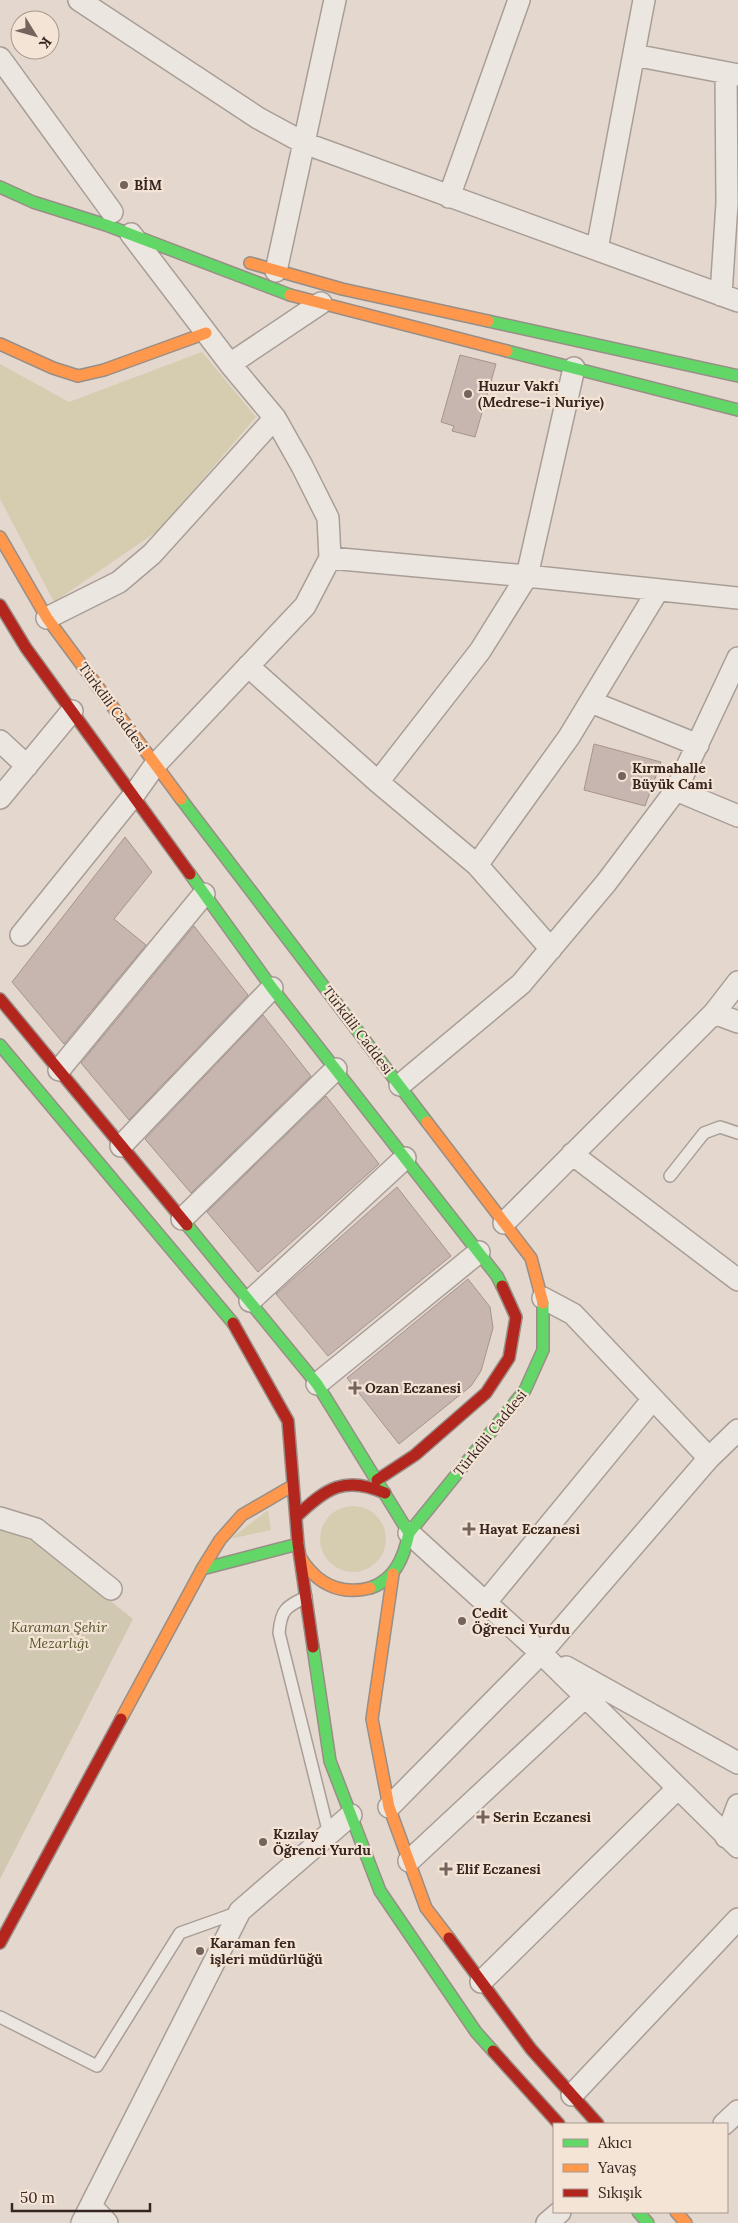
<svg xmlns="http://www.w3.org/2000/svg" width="738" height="2223" viewBox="0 0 738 2223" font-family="Lora,serif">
	<rect width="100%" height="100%" fill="#e4d8ce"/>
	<path fill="#d6cdb1" d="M202 352 256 417 159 530 54 602 0 499V364L69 402Z
		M320 1539a33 33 0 1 1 66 0a33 33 0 1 1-66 0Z
		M268 1510 271 1530 230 1539Z"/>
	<path fill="#d0c8b1" d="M0 1527 42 1546 133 1619 0 1879Z"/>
	<path fill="#c7b6af" stroke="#a4948d" d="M460 355 496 364 475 437 452 431 454 426 441 422Z
		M594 744 661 762 645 806 584 790Z
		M125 837 152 872 114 919 146 945 64 1044 12 982Z
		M194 926 248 995 129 1120 81 1063Z
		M263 1015 311 1076 191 1193 145 1139Z
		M326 1096 379 1164 258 1272 207 1212Z
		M397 1187 451 1256 328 1356 276 1294Z
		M468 1279 490 1307 493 1328 481 1371 471 1386 399 1444 347 1378Z"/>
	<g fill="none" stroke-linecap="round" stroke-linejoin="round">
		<g stroke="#a99e97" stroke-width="14">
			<path id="lane" d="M670 1176 704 1133 720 1127 738 1133
				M306 1597C286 1607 281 1609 279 1633L329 1834
				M0 2017 97 2066 180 1933 239 1912"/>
		</g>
		<g stroke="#a99e97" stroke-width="24">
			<path id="street" d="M79 0 258 118 304 143 738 301
				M634 55 738 75
				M0 58 112 212
				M449 197 519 0
				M597 249 644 0
				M276 271 335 0
				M721 295 727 203 726 73
				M230 364 321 303
				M330 558 527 576 738 598
				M47 618 119 582 152 554 275 418
				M248 666 378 782 477 865 551 949
				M591 702 698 745
				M0 741 27 766
				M378 782 480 651 527 576 574 368
				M676 790 738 816
				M0 798 72 711
				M477 865 569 737 658 590
				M21 935 133 796 155 765 305 606 330 558 328 518 302 466 275 418 230 364 131 234
				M714 1013 738 1022
				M59 1070 204 894
				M400 1085 521 984 606 883 676 790 738 658
				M121 1146 272 988
				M572 1154 738 1280
				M182 1219 336 1069
				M504 1223 714 1013 738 982
				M543 1298 573 1314 709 1458
				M250 1301 405 1158
				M317 1384 479 1252
				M0 1518 36 1529 111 1589
				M409 1533 541 1653 738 1847
				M486 1602 653 1399
				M566 1667 738 1763
				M389 1807 541 1653 709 1458 738 1430
				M726 1837 738 1805
				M409 1861 585 1697
				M481 1982 678 1788
				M572 2095 738 1919
				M724 2124 738 2111
				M91 2206 107 2223
				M82 2223 240 1911 351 1815
				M547 2223 560 2212"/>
		</g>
		<g stroke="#998e87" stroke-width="14">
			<path id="fast" d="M0 187 33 202 106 225 290 295
				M488 321 738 376
				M507 351 738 410
				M181 799 427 1122
				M190 874 272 988 497 1276 502 1286
				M0 1045 233 1323
				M187 1225 317 1384 409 1533C404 1557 395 1580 370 1588
				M409 1533 525 1390 543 1350V1303
				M202 1569 298 1544
				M313 1647 330 1761 380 1891 476 2032 493 2051
				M638 2212 648 2223"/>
		</g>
		<g stroke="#998e87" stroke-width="14">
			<path id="slow" d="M250 263 342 289 488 321
				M290 295 507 351
				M0 344 53 368 78 376 104 370 206 333
				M0 537 47 618 181 799
				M427 1122 531 1258 543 1303
				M300 1557C316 1583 339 1596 370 1588
				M393 1574 372 1719 389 1807 426 1908 449 1938
				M121 1719 202 1569 220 1540 242 1515 292 1486
				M676 2212 686 2223"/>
		</g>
		<g stroke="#998e87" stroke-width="14">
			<path id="jam" d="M0 605 26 648 190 874
				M0 999 187 1225
				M233 1323 288 1421 298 1544 313 1647
				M377 1480 415 1455 486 1393 509 1358 516 1317 502 1286
				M296 1517C326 1488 345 1475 385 1493
				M449 1938 531 2049 598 2124
				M0 1943 121 1719
				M493 2051 559 2124"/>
		</g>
		<use href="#lane" stroke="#ece6e0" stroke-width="11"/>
		<use href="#street" stroke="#ece6e0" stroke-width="21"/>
		<use href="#fast" stroke="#63d668" stroke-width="11"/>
		<use href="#slow" stroke="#ff974d" stroke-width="11"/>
		<use href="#jam" stroke="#b3261e" stroke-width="11"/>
	</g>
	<g fill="#74645d" stroke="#f4e4d5" stroke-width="2">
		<circle cx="124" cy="185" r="5"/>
		<circle cx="468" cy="394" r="5"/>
		<circle cx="622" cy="776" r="5"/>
		<path d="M352.5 1380.5h5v5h5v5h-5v5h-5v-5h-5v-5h5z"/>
		<path d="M466.5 1521.5h5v5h5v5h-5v5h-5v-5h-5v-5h5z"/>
		<circle cx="462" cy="1621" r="5"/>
		<path d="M480.5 1809.5h5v5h5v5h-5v5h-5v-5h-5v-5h5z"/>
		<circle cx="263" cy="1842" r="5"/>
		<path d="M443.5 1861.5h5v5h5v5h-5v5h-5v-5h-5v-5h5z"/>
		<circle cx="200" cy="1951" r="5"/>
	</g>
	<g text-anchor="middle" stroke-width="4.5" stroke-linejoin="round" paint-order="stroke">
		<g font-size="14" font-weight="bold" fill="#372520" stroke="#f4e4d5" text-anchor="start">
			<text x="134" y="190">BİM</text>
			<text x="478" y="391">Huzur Vakfı<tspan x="478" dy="16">(Medrese-i Nuriye)</tspan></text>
			<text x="632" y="773">Kırmahalle<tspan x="632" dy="16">Büyük Cami</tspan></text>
			<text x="365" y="1393">Ozan Eczanesi</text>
			<text x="479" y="1534">Hayat Eczanesi</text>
			<text x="472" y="1618">Cedit<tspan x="472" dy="16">Öğrenci Yurdu</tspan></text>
			<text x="493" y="1822">Serin Eczanesi</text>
			<text x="273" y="1839">Kızılay<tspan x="273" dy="16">Öğrenci Yurdu</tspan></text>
			<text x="456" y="1874">Elif Eczanesi</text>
			<text x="210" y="1948">Karaman fen<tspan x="210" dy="16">işleri müdürlüğü</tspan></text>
		</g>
		<g font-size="14" fill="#372520" stroke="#f4e4d5">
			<text transform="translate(113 707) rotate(54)" y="5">Türkdili Caddesi</text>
			<text transform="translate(358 1030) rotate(53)" y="5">Türkdili Caddesi</text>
			<text transform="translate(490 1433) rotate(-51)" y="5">Türkdili Caddesi</text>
		</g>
		<g font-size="14" font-style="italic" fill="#525327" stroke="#f4e4d5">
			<text x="59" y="1632">Karaman Şehir<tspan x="59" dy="16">Mezarlığı</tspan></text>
		</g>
	</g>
	<rect x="553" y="2123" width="175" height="90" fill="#f4e4d5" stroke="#a8988d"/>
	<rect x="563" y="2139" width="25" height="8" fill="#63d668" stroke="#a8988d"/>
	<text x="598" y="2148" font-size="15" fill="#372520">Akıcı</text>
	<rect x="563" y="2164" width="25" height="8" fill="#ff974d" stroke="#a8988d"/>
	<text x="598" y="2173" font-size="15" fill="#372520">Yavaş</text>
	<rect x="563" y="2189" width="25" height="8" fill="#b3261e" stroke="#a8988d"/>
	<text x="598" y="2198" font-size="15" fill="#372520">Sıkışık</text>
	<g transform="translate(35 35) rotate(127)"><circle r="24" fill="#f4e4d5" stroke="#a8988d"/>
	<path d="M0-4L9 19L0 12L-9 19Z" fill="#74645d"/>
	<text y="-8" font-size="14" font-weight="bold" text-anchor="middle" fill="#372520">K</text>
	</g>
	<path d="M12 2203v8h138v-8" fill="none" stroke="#372520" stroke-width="2.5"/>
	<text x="20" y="2203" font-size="15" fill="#372520" stroke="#f4e4d5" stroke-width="4" paint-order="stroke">50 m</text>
</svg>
